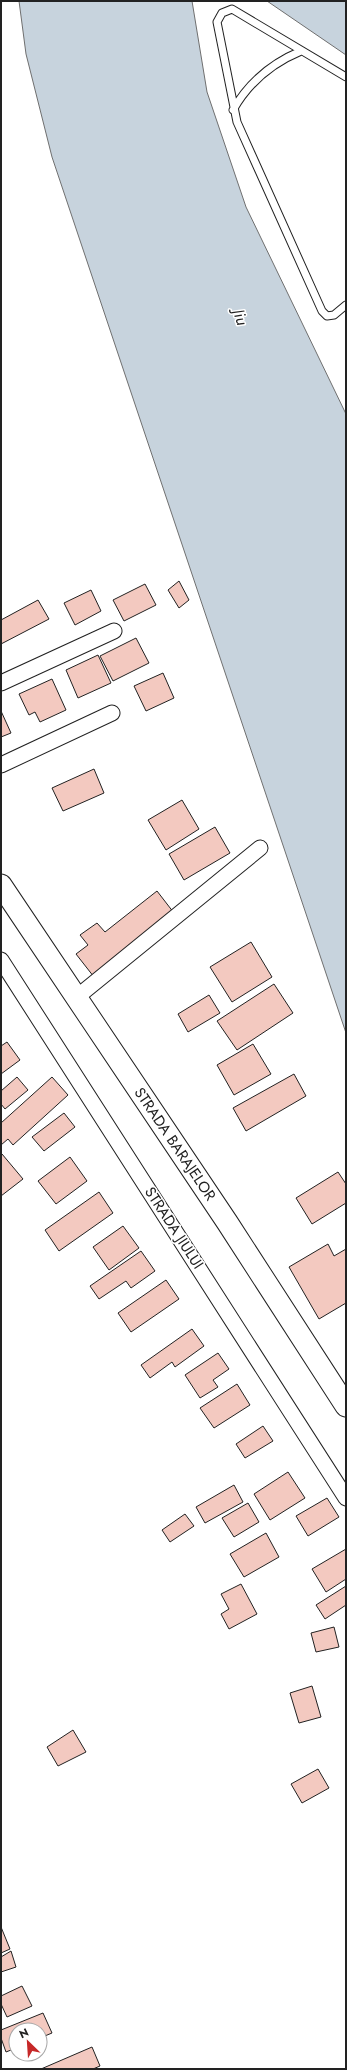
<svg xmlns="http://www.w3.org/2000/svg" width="347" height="2070" viewBox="0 0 347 2070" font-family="Jost,sans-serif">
	<rect width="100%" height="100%" fill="#fff"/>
	<path fill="#c7d3dd" stroke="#6f6f6f" d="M19 1H192L207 92 246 207 346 414V1033L52 157 26 54Z
		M267 1H346V55Z"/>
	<path fill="#f3c9c0" stroke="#222" d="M179 581 189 600 179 608 168 590Z
		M145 584 156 605 124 621 113 600Z
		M91 590 101 611 75 625 64 603Z
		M38 600 49 619 1 644V620Z
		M136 638 149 663 113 681 100 656Z
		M98 655 111 683 78 698 66 670Z
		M163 673 174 698 146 711 134 686Z
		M52 679 66 710 40 722 35 712 29 715 19 694Z
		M1 711 11 733 1 737Z
		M94 769 104 793 63 811 52 788Z
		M182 800 199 829 166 850 148 820Z
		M215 827 230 853 184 880 169 854Z
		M157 891 174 913 94 977 76 954 88 945 80 935 97 923 105 932Z
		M251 942 272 977 232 1002 210 967Z
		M274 984 293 1013 237 1050 217 1021Z
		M209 995 220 1013 188 1032 178 1014Z
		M7 1042 20 1060 1 1074V1046Z
		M253 1044 271 1074 234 1095 217 1065Z
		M294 1074 306 1096 246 1131 233 1108Z
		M17 1077 28 1090 5 1109 1 1104V1091Z
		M52 1077 68 1095 13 1145 8 1139 1 1145V1123Z
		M64 1113 75 1127 44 1151 32 1137Z
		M2 1154 23 1179 1 1196V1155Z
		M70 1157 87 1181 56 1204 38 1181Z
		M338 1172 346 1184V1203L312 1224 296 1198Z
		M99 1192 113 1213 59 1251 45 1230Z
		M123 1226 139 1248 109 1270 93 1247Z
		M328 1244 334 1256 346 1249V1303L319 1319 289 1267Z
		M141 1251 155 1271 131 1288 126 1281 99 1299 90 1286Z
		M166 1280 179 1299 131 1332 118 1313Z
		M192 1329 204 1346 175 1367 172 1362 150 1378 141 1365Z
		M218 1353 229 1369 213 1380 218 1387 200 1398 185 1375Z
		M237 1384 250 1405 214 1428 200 1408Z
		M263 1426 273 1441 245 1458 236 1444Z
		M288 1472 305 1498 270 1520 254 1494Z
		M234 1485 243 1502 205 1523 196 1507Z
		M327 1498 339 1517 308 1536 296 1516Z
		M248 1503 259 1522 234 1537 222 1518Z
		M185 1514 194 1526 170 1542 162 1530Z
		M266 1533 279 1557 244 1577 230 1554Z
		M346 1549V1579L326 1592 312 1569Z
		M241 1584 257 1614 229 1629 221 1614 229 1609 221 1594Z
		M346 1586V1605L325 1619 316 1605Z
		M334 1627 339 1647 316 1652 311 1633Z
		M312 1686 321 1717 299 1723 290 1693Z
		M73 1730 86 1752 58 1766 47 1747Z
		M318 1769 329 1788 302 1803 291 1784Z
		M1 1927 10 1949 1 1953Z
		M11 1951 16 1967 1 1972V1957Z
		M22 1986 32 2006 7 2017 1 2004V1996Z
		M43 2013 52 2033 40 2038V2030H16V2048L6 2052 1 2038V2030Z
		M92 2047 100 2066 93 2069H41Z"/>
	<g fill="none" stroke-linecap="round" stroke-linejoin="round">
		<g stroke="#222" stroke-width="9">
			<path id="lane" d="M346 77 232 9 222 13 217 22 237 122 322 311 327 316 334 315 346 305
				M233 110C249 82 272 63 301 51"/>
		</g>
		<g stroke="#222" stroke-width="17">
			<path id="street" d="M1 683 114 631
				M1 765 112 713
				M1 960 346 1498
				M77 997 260 848"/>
		</g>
		<g stroke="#222" stroke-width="23">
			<path id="secondary" d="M1 885 227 1222 346 1406"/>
		</g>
		<use href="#lane" stroke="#fff" stroke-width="7"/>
		<use href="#street" stroke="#fff" stroke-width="15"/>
		<use href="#secondary" stroke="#fff" stroke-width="21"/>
	</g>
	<g text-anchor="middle" stroke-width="3" stroke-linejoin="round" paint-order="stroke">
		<g font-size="15" fill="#222" stroke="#fff">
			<text transform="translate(175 1144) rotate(56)" y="5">STRADA BARAJELOR</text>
			<text transform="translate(174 1228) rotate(57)" y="5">STRADA JIULUI</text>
		</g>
		<g font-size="16" font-style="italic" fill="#222" stroke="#fff">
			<text transform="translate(241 317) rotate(72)" y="6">Jiu</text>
		</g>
	</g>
	<rect width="347" height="2070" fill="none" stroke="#222222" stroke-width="4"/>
	<g transform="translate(28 2042) rotate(335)"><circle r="19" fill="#ffffff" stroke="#a7a7a7"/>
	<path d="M0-3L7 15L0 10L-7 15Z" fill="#c62828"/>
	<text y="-6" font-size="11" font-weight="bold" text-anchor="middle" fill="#222222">N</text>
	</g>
</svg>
